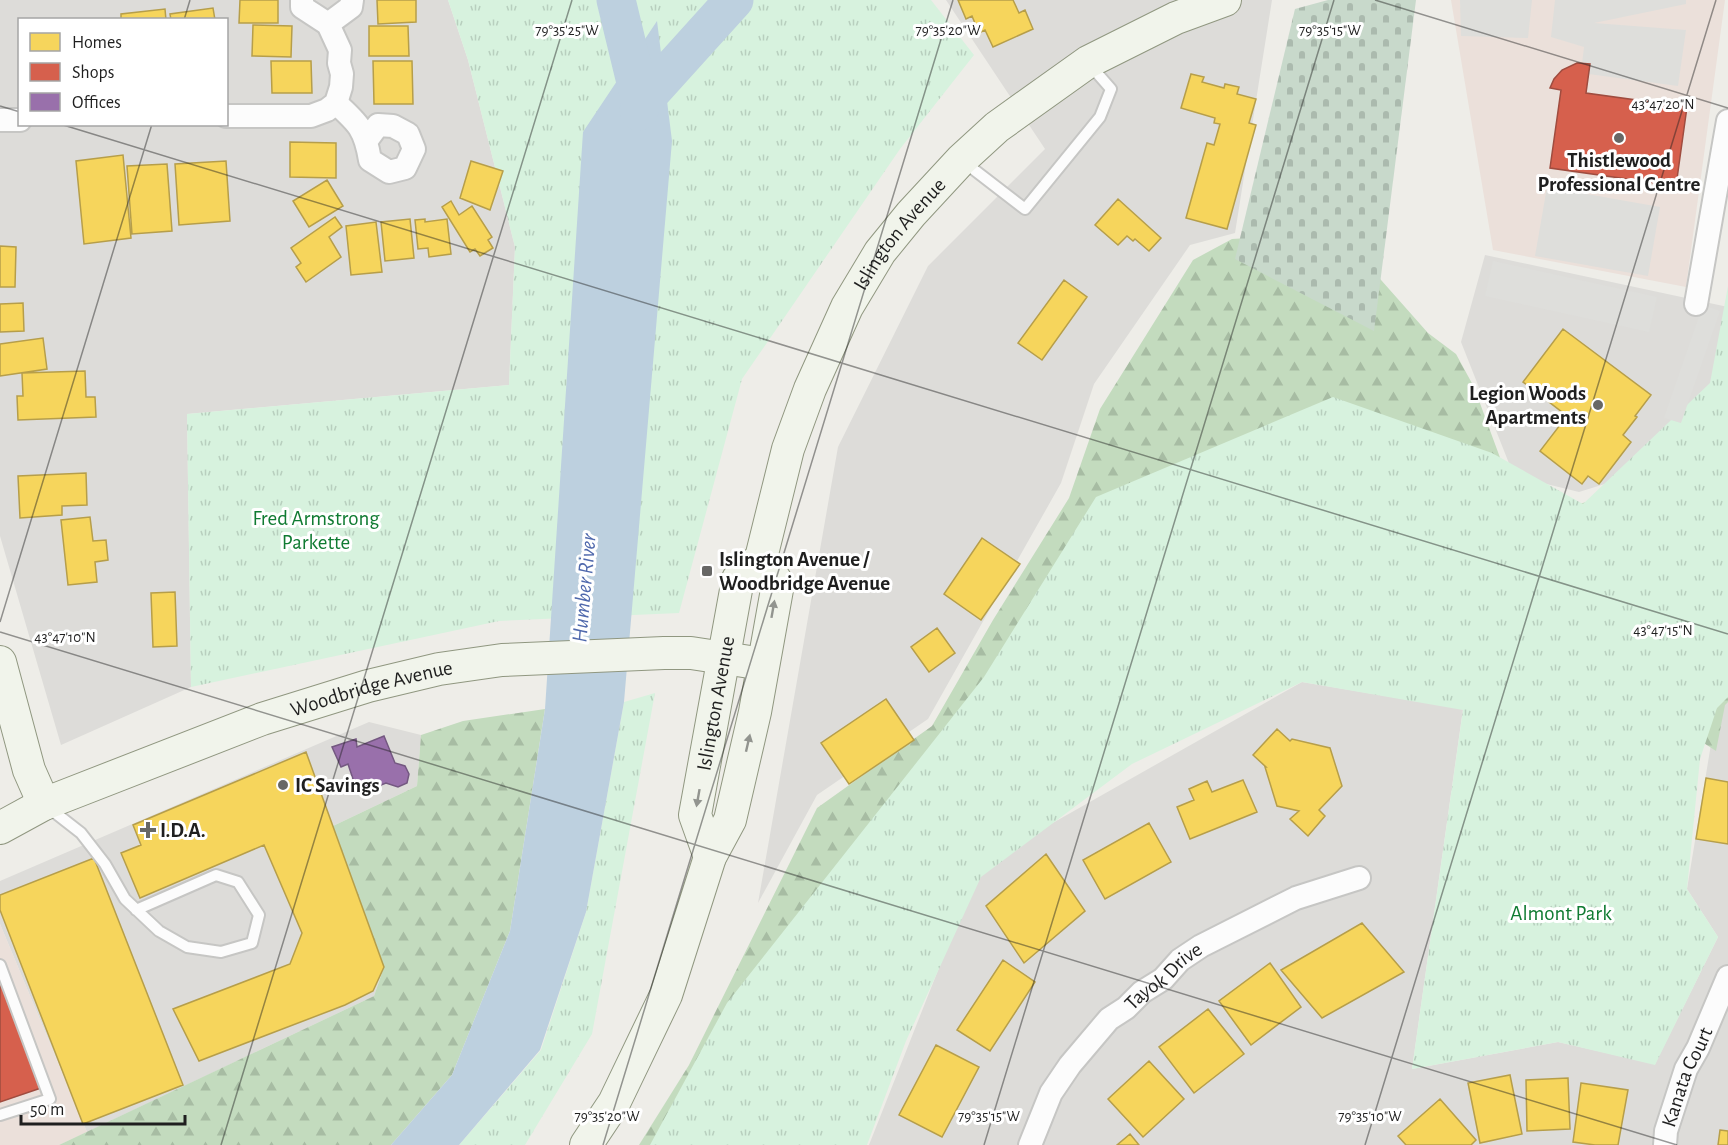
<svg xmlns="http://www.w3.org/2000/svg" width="1728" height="1145" viewBox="0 0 1728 1145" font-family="'Alegreya Sans',sans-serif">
	<defs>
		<pattern id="forest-firs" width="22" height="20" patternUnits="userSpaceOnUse" patternTransform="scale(1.5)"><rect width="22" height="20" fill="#c3dbbe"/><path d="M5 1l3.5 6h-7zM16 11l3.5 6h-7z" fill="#a7bca3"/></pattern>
		<pattern id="cemetery-stones" width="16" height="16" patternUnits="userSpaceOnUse" patternTransform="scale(1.5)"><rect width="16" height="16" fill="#c8d9cb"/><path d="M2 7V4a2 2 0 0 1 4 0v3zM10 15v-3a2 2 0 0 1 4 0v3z" fill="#abbaae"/></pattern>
		<pattern id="park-tufts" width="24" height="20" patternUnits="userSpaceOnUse" patternTransform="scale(1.5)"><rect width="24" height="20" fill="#d7f2de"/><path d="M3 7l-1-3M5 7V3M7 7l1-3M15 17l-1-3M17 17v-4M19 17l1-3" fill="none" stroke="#b8cfbe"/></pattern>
	</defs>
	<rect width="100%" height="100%" fill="#eeede8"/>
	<path fill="#dddcd9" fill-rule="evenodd" d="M0 0H448L468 60 515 247 509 385 187 414 191 687 61 745 0 536ZM20 20H226V124H20Z
		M946 0H1272L1235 233 1190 245 1094 384 1061 483 928 719 817 795 758 903 838 447 928 266 1045 149Z
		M1485 255 1728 307 1712 414 1672 463 1579 492 1514 476 1461 342Z
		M1302 682 1463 709 1412 1069 1558 1042 1655 1064 1718 937 1687 889 1717 708 1728 697V1145H869L980 864Z
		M369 722 421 735 417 786 333 826 384 967 374 996 87 1132 0 924V881Z"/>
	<path fill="#ebe0da" d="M1451 0H1725L1686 287 1493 250Z
		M0 924 87 1132 59 1145H0Z"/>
	<path fill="url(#forest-firs)" d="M1278 236 1366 263 1428 333 1456 354 1474 387 1509 482 1573 506 1664 478 1728 406V702L1725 705 1716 751 1564 652 1350 599 1069 784 980 864 845 1145H639L689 1065 817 808 932 726 993 620 1069 498 1100 409 1193 260 1232 239Z
		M545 709 510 931 452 1075 391 1145H59L374 996 384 967 333 826 417 786 421 735 463 721Z"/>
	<path fill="url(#cemetery-stones)" d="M1328 0H1416L1374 331 1235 259 1295 9Z"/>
	<path fill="url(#park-tufts)" d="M448 0H931L974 55 900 149 742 379 679 613 499 621 191 687 187 414 509 385 515 247 468 60Z
		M1728 286V697L1717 708 1700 759 1687 889 1718 937 1655 1065 1558 1042 1412 1069 1463 710 1302 682 1132 764 981 877 906 1041 867 1145H650L727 1003 984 677 1096 497 1333 397 1492 453 1583 504 1710 383Z
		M655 693 592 1034 525 1145H459L541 1050 586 912 624 702Z"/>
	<path fill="#dededb" d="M1460 0H1532L1528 38 1461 36Z
		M1555 0H1686V4L1594 23 1686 30 1678 86 1581 73 1584 47 1551 37Z
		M1547 187 1660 207 1648 276 1535 256Z
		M1493 261 1657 297 1649 332 1485 296Z
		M1703 305 1720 311 1681 423 1664 418Z"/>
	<path fill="#bdd0df" d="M657 21 672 141 624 702 586 912 540 1050 459 1145H391L452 1075 510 931 545 709 583 132Z"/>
	<path fill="#f6d55c" stroke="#b69e4a" stroke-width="1.5" d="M240 0H278V23H239Z
		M377 0H416V22L378 24Z
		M958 0H1013L1019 13 1025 10 1033 29 993 47 985 30 979 33 972 16 966 19Z
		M213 8 215 20H171L170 14Z
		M165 9 166 20H121V14Z
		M253 25 292 26 291 57 252 56Z
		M369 26H408L409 56H369Z
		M271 61H311L312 93H272Z
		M373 61H412L413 104H374Z
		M1191 74 1204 77 1202 82 1224 88 1225 84 1239 87 1237 94 1256 99 1249 123 1256 125 1227 229 1186 218 1207 143 1214 145 1220 124 1214 123 1215 118 1181 108Z
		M290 142 336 143V178L290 177Z
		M123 155 131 238 84 244 76 161Z
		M226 161 230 221 179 225 175 164Z
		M471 161 503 171 490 210 460 198Z
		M167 164 172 231 132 234 127 166Z
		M327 180 343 206 309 227 293 201Z
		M1118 199 1161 238 1149 251 1135 239 1133 241 1127 236 1118 245 1095 225Z
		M451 201 459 215 472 206 492 237 488 240 493 248 480 256 475 249 470 252 442 207Z
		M335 217 342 227 329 237 341 257 306 282 296 267 301 263 291 248Z
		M410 219 414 258 385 261 381 222Z
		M425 219V222L447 219 451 254 429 257 428 248 418 249 415 220Z
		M376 222 382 272 351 275 346 226Z
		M0 246 16 247 15 287H0Z
		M1064 280 1087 297 1042 360 1018 343Z
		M23 303 24 331 0 332V304Z
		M1563 329 1651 395 1635 416 1637 417 1623 435 1631 442 1599 484 1588 476 1582 484 1540 451 1567 416 1523 382Z
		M43 338 47 369 0 376V344Z
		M85 371 86 397H95L96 417 18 420 17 396H23L22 373Z
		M86 473 87 505 62 506V515L20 518 18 476Z
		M90 517 93 541 106 540 108 560 95 562 97 582 68 585 61 520Z
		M982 538 1020 564 981 620 944 594Z
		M175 592 177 646 153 647 151 593Z
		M937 628 955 653 929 672 911 647Z
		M886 699 914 740 849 784 821 743Z
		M1277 729 1290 741 1292 739 1330 748 1342 786 1319 810 1325 816 1308 836 1290 819 1299 811 1277 806 1265 767H1266L1253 755Z
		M306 752 384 967 373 991 345 1005 199 1061 173 1009 290 964 302 933 264 845 140 898 121 853 141 845 133 825Z
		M1706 778 1728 782V844L1696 839Z
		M1243 780 1257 812 1190 839 1177 807 1194 800 1189 789 1207 781 1212 792Z
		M1149 823 1171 862 1105 899 1083 860Z
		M1046 854 1085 911 1024 963 986 906Z
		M94 858 183 1085 83 1124 0 910V895Z
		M1362 923 1404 972 1322 1018 1281 970Z
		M1003 960 1035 982 990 1051 957 1030Z
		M1270 963 1301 1007 1251 1045 1219 1001Z
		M1208 1009 1244 1054 1194 1093 1159 1047Z
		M936 1045 979 1067 942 1137 899 1115Z
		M1149 1061 1184 1099 1143 1137 1108 1099Z
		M1510 1075 1522 1134 1480 1143 1468 1083Z
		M1568 1078 1570 1129 1527 1131 1526 1080Z
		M1581 1083 1628 1090 1618 1145H1595L1573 1142Z
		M1440 1099 1476 1140 1471 1145H1406L1398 1136Z
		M1720 1130 1728 1131V1145H1718Z
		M1130 1134 1139 1145H1117Z"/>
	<path fill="#d6604d" stroke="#9f4c3f" stroke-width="1.5" d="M1577 63 1590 64 1586 93 1687 107 1676 186 1550 168 1561 90 1550 88 1554 79 1562 70Z
		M0 975 41 1088 0 1102Z"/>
	<path fill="#9970ab" stroke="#745881" stroke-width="1.5" d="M384 736 395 763 405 766 409 774 407 783 398 787 386 783 358 794 348 764 341 767 332 747 356 739 357 747Z"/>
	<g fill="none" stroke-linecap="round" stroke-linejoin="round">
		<path stroke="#bdd0df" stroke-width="39" d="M616 0 641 103 639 111
			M641 103 734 0"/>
		<g stroke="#c6c6c4" stroke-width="14">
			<path id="lane" d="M964 162 1025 209 1100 117 1111 89 1090 65
				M49 808 81 833 105 864 125 899 159 931 187 947 221 952 252 943 259 915 238 882 216 875 136 910
				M0 965 50 1099 0 1115"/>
		</g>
		<g stroke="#c6c6c4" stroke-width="26">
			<g id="street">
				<path d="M328 24 351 7 352 0"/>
				<path d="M336 103C358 123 365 129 370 160L389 172 405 168 414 149 408 134 393 126 378 125 367 140"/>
				<path d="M226 116H311L327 110 336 103 341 87 342 74 339 63 340 50 328 24 302 7V0"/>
				<path d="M0 120H20"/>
				<path d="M1696 304 1728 121"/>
				<path id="s1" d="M1030 1145 1051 1093 1070 1065 1109 1019 1126 1008 1142 992 1163 979 1180 960 1201 946 1296 898 1359 878"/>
				<path id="s2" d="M1665 1145 1666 1131 1686 1069 1698 1048 1728 977"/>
			</g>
		</g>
		<g stroke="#909780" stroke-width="34">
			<g id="secondary">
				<path d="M0 662 29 770 44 804"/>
				<path id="s3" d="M0 828 44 804 262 719 368 686 439 669 502 660 664 653H691L763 664"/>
				<path id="s4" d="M710 857 695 815 738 579 761 558 788 449 810 389 847 307 880 252 911 214 961 160 997 127 1088 62 1176 18 1225 0"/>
				<path d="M586 1145 614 1103 666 995 710 857 730 820 755 712 778 584 761 558"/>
			</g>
		</g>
		<use href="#lane" stroke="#fcfcfc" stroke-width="10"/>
		<use href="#street" stroke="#fcfcfc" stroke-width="22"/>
		<use href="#secondary" stroke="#f1f4eb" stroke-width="32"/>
	</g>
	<defs><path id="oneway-solid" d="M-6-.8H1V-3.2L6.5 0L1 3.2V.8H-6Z" transform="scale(1.5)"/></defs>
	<g fill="#92948f">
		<use href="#oneway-solid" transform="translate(773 609) rotate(-80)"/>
		<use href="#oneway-solid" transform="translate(748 743) rotate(-77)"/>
		<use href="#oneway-solid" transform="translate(698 798) rotate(100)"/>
	</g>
	<path fill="none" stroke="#1f1f1f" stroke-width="1.5" stroke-opacity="0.45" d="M1375 0 1728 108M184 20 190 0M0 106 20 112M60 124 1728 634M0 622 152 124M0 632 1677 1145M221 1145 572 0M603 1145 953 0M984 1145 1334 0M1365 1145 1716 0"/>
	<g fill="#676765" stroke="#fff" stroke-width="2">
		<circle cx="1619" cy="138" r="6"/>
		<circle cx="1598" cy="405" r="6"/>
		<rect x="701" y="565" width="12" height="12" rx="3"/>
		<circle cx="283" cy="785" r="6"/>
		<path d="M145 821h6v6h6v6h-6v6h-6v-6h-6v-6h6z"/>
	</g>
	<g text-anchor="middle" stroke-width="6" stroke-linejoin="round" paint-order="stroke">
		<g font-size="21" font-weight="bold" fill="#1f1f1f" stroke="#fff" text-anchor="start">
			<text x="1619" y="167" text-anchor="middle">Thistlewood<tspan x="1619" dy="24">Professional Centre</tspan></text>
			<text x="1586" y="400" text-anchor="end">Legion Woods<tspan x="1586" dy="24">Apartments</tspan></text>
			<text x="719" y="566">Islington Avenue /<tspan x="719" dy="24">Woodbridge Avenue</tspan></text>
			<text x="295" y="792">IC Savings</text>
			<text x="160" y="837">I.D.A.</text>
		</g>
		<g font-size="21" fill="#1f1f1f" stroke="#fff">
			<text dy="7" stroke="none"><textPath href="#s4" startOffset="672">Islington Avenue</textPath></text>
			<text dy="7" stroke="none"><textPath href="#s3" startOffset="398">Woodbridge Avenue</textPath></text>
			<text dy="7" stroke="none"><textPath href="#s4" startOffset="158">Islington Avenue</textPath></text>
			<text dy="7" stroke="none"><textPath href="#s1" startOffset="220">Tayok Drive</textPath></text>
			<text dy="7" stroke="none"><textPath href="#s2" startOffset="72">Kanata Court</textPath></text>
		</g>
		<g font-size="21" fill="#107b32" stroke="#fff">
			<text x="316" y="525">Fred Armstrong<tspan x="316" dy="24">Parkette</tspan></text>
			<text x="1561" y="920">Almont Park</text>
		</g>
		<g font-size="22" font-style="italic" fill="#4f68ac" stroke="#fff">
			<text transform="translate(583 588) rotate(-85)" y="8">Humber River</text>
		</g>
	</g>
	<g font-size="15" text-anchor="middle" fill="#1f1f1f" stroke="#fff" stroke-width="6" stroke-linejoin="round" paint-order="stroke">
		<text x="567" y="35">79°35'25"W</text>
		<text x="948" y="35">79°35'20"W</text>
		<text x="1330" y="35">79°35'15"W</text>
		<text x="1663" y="109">43°47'20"N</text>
		<text x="1663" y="635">43°47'15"N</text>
		<text x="65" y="642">43°47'10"N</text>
		<text x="607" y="1121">79°35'20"W</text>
		<text x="989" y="1121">79°35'15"W</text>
		<text x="1370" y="1121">79°35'10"W</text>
	</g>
	<rect x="18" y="18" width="210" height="108" fill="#ffffff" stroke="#a5a5a5" stroke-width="1.5"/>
	<rect x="30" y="33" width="30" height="18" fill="#f6d55c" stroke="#a5a5a5" stroke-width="1.5"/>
	<text x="72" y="48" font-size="18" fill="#1f1f1f">Homes</text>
	<rect x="30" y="63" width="30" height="18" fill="#d6604d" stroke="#a5a5a5" stroke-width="1.5"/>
	<text x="72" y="78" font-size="18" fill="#1f1f1f">Shops</text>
	<rect x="30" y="93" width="30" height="18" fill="#9970ab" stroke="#a5a5a5" stroke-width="1.5"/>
	<text x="72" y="108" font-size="18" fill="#1f1f1f">Offices</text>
	<path d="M21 1115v9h164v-9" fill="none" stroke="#1f1f1f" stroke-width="3"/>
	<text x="30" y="1115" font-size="18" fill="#1f1f1f" stroke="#ffffff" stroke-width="4.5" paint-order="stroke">50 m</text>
</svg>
